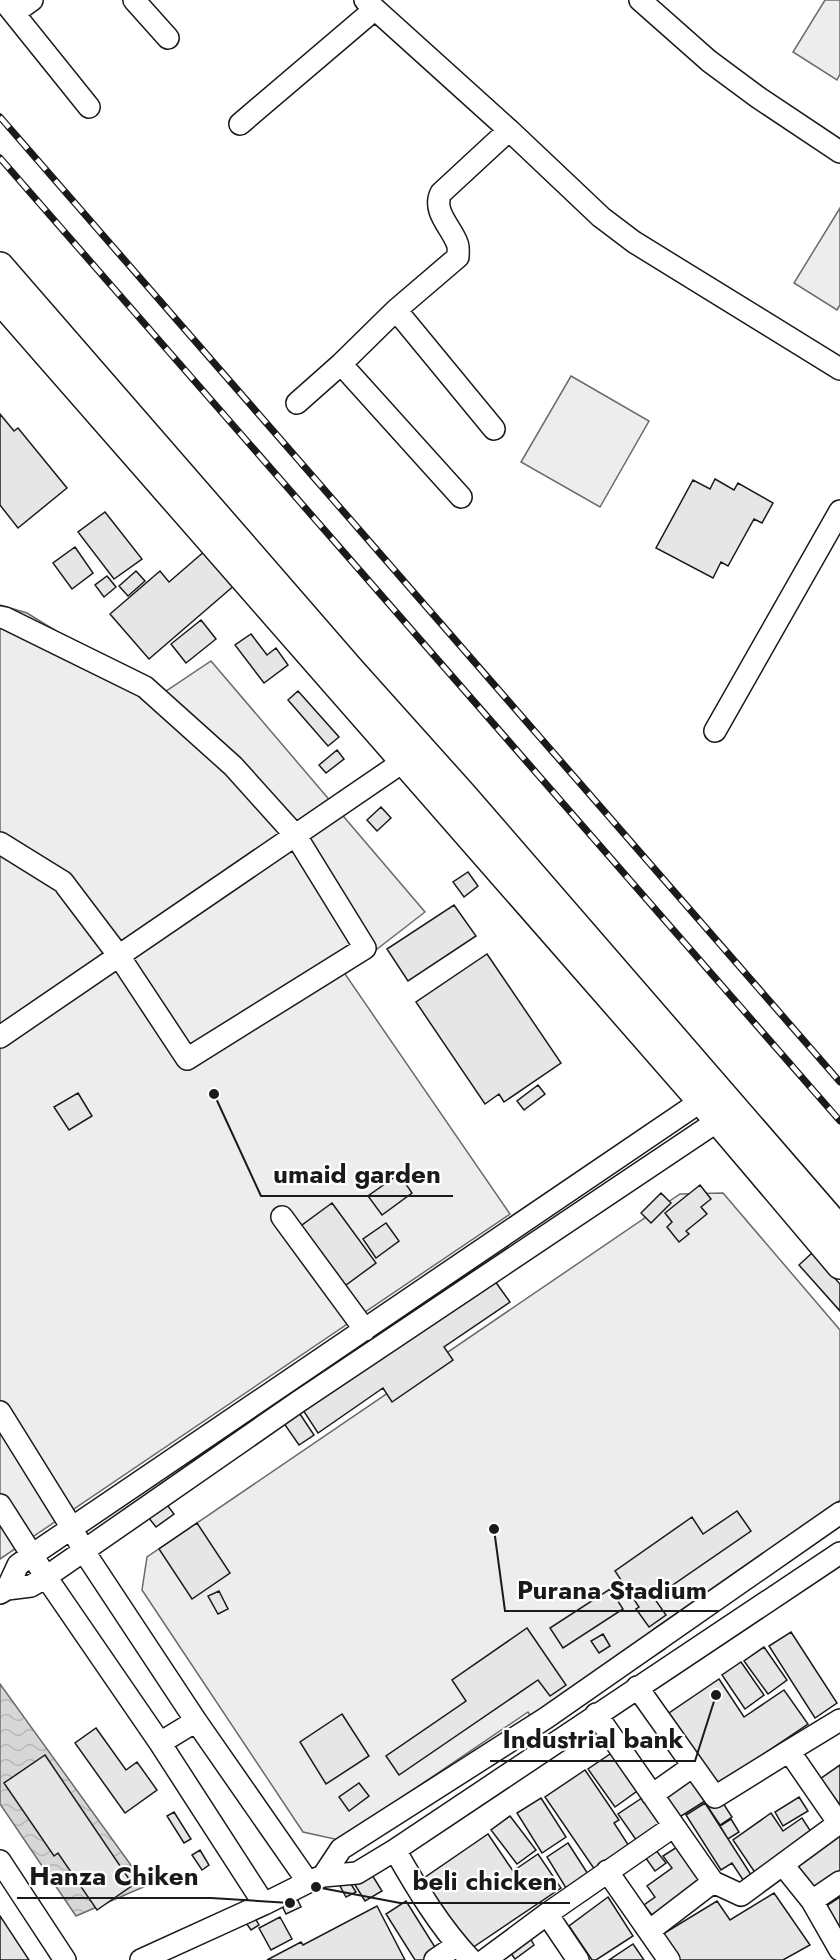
<svg xmlns="http://www.w3.org/2000/svg" width="840" height="1960" viewBox="0 0 840 1960" font-family="Jost,sans-serif">
	<defs>
		<pattern id="water-waves" width="16" height="10" patternUnits="userSpaceOnUse" patternTransform="scale(1.5)"><rect width="16" height="10" fill="#d7d7d7"/><path d="M0 5q4-4 8 0t8 0" fill="none" stroke="#b8b8b8"/></pattern>
	</defs>
	<rect width="100%" height="100%" fill="#fff"/>
	<path fill="#ededed" stroke="#6a6a6a" stroke-width="1.5" d="M825 0H840V74L837 80 793 52Z
		M840 208V305L837 310 794 283Z
		M571 376 649 421 600 507 521 462Z
		M0 605 27 613 160 695 211 661 425 912 345 974 510 1214 0 1559Z
		M723 1193 840 1330V1500L654 1629 665 1649 540 1731 528 1712 339 1840 303 1832 142 1590 147 1557 680 1194Z"/>
	<path fill="url(#water-waves)" stroke="#6a6a6a" stroke-width="1.5" d="M0 1684 146 1886 76 1916 0 1804Z"/>
	<path fill="#e6e6e6" stroke="#1a1a1a" stroke-width="1.5" d="M0 414 14 431 18 428 67 488 18 528 0 505Z
		M715 479 734 490 738 483 773 503 762 523 754 519 728 566 721 562 713 578 656 548 693 480 710 489Z
		M105 512 142 559 114 579 78 532Z
		M75 547 93 573 72 589 53 563Z
		M206 550 236 584 149 659 110 614 160 571 169 582Z
		M136 571 145 581 128 596 119 586Z
		M107 576 116 587 104 597 95 585Z
		M201 620 216 639 186 663 171 644Z
		M251 634 267 655 276 648 288 665 264 683 235 645Z
		M298 691 339 737 328 746 288 700Z
		M337 750 344 759 326 773 319 765Z
		M381 807 391 818 377 831 367 820Z
		M468 872 478 886 464 897 453 882Z
		M454 905 476 936 408 981 387 949Z
		M487 954 561 1063 504 1102 499 1094 485 1104 416 1002Z
		M538 1085 545 1094 524 1110 517 1101Z
		M78 1093 92 1116 69 1130 54 1107Z
		M399 1174 412 1193 382 1215 368 1196Z
		M700 1185 711 1199 701 1207 707 1214 686 1231 689 1234 679 1242 667 1227 672 1222 665 1213Z
		M661 1193 671 1203 651 1223 641 1213Z
		M332 1203 376 1263 342 1288 298 1228Z
		M386 1223 399 1241 376 1258 363 1239Z
		M812 1253 840 1284V1311L799 1265Z
		M492 1277 510 1302 444 1347 453 1360 392 1402 383 1388 318 1433 301 1407Z
		M298 1411 314 1435 299 1445 283 1422Z
		M162 1498 174 1514 156 1527 144 1512Z
		M737 1511 751 1531 654 1598 666 1615 649 1627 636 1609 639 1607 615 1571 692 1517 703 1534Z
		M197 1523 230 1573 192 1599 159 1549Z
		M610 1589 623 1609 563 1648 550 1628Z
		M219 1591 228 1609 218 1614 208 1596Z
		M527 1628 566 1685 550 1696 538 1680 399 1775 386 1756 466 1701 452 1680Z
		M791 1632 837 1703 815 1718 769 1646Z
		M603 1634 610 1646 599 1653 591 1641Z
		M764 1647 787 1680 768 1694 744 1661Z
		M741 1662 764 1695 745 1709 722 1675Z
		M719 1679 744 1717 784 1690 808 1724 718 1785 669 1713Z
		M342 1714 369 1756 326 1784 300 1742Z
		M96 1728 126 1770 137 1762 157 1790 125 1813 75 1743Z
		M613 1752 640 1789 615 1807 588 1769Z
		M45 1755 133 1885 97 1910 58 1853 54 1856 4 1783Z
		M840 1765V1815L817 1781Z
		M585 1770 619 1820 614 1823 629 1846 595 1870 545 1797Z
		M691 1779 705 1801 675 1820 661 1798Z
		M359 1783 369 1796 349 1811 339 1797Z
		M645 1796 665 1824 639 1844 618 1814Z
		M799 1797 808 1811 783 1826 775 1812Z
		M541 1798 566 1837 542 1853 517 1813Z
		M721 1800 732 1817 720 1825 708 1807Z
		M705 1803 755 1881 747 1886 732 1863 721 1870 686 1815Z
		M174 1812 191 1839 184 1843 167 1816Z
		M771 1813 783 1831 802 1818 815 1838 758 1877 733 1840Z
		M510 1816 536 1850 517 1864 491 1830Z
		M731 1819 739 1832 728 1839 720 1826Z
		M488 1834 513 1871 538 1854 561 1888 469 1950 421 1880Z
		M840 1835V1877L814 1894 794 1862Z
		M568 1843 588 1874 566 1888 547 1857Z
		M677 1847 703 1884 652 1915 644 1905 655 1897 647 1886 672 1868 663 1856Z
		M655 1849 666 1863 655 1871 645 1857Z
		M200 1850 209 1865 202 1870 192 1855Z
		M369 1870 382 1891 365 1901 352 1880Z
		M349 1881 356 1892 346 1897 340 1886Z
		M294 1892 301 1907 286 1914 279 1900Z
		M774 1893 810 1945 783 1960H674L658 1937 717 1901 730 1920Z
		M608 1897 633 1936 596 1960H592L569 1926Z
		M840 1897V1935L820 1910Z
		M406 1901 438 1952 426 1960H415L386 1914Z
		M377 1906 405 1960H267L301 1942 303 1945Z
		M251 1911 259 1925 251 1930 242 1917Z
		M0 1916 29 1960H0Z
		M280 1917 292 1939 271 1950 259 1928Z
		M528 1934 534 1945 515 1959 507 1948Z
		M633 1944 644 1960H609Z"/>
	<g fill="none" stroke-linecap="round" stroke-linejoin="round">
		<g stroke="#1a1a1a" stroke-width="24">
			<path id="minor" d="M3 0 89 107
				M134 0 168 38
				M365 0 509 130 601 217 634 242 840 369
				M640 0 709 61 759 98 840 152
				M14 13 32 0
				M240 124 375 9
				M396 310 494 429
				M341 364 461 497
				M297 403 341 364 396 310 458 257C458 252 459 247 457 243 451 227 432 211 441 193L509 130
				M0 617 5 618 145 687 233 766 296 836 365 948 187 1059 119 956 63 882 0 843
				M715 731 840 511
				M0 1037 404 761
				M282 1217 365 1330
				M0 1412 72 1528 83 1550 196 1721 308 1882
				M0 1505 46 1577 160 1743 264 1904
				M7 1589 18 1565 32 1555 713 1093
				M0 1593 7 1589 31 1586 46 1577 298 1402 731 1112
				M637 1687 715 1797 789 1751 840 1825
				M596 1714 713 1882 649 1931
				M160 1743 196 1721
				M789 1751 840 1720
				M652 1795 693 1766
				M395 1850C417 1889 440 1927 471 1960
				M0 1861 65 1960
				M783 1865 812 1901 840 1950
				M607 1871 669 1960
				M323 1876 341 1849 546 1718 840 1513
				M713 1882 741 1895 839 1823
				M812 1901 840 1882
				M547 1914 578 1960
				M141 1960 264 1904 308 1882 323 1876 357 1873 395 1850 840 1553
				M435 1960 457 1945
				M485 1960 547 1914 674 1826"/>
		</g>
		<g stroke="#1a1a1a" stroke-width="30">
			<path id="major" d="M0 266 351 670 463 795 840 1230
				M0 300 702 1102 840 1265"/>
		</g>
		<use href="#minor" stroke="#fff" stroke-width="21"/>
		<use href="#major" stroke="#fff" stroke-width="27"/>
		<g stroke="#1a1a1a" stroke-width="7">
			<path id="rail" d="M0 117 840 1082
				M0 158 840 1121"/>
		</g>
		<use href="#rail" stroke="#fff" stroke-width="4.5" stroke-dasharray="14" stroke-linecap="butt"/>
	</g>
	<path fill="none" stroke="#1a1a1a" stroke-width="2" d="M214 1094L261 1196H453M494 1529L505 1611H719M716 1695L695 1761H490M290 1903L211 1898H17M316 1887L400 1903H570"/>
	<g fill="#1a1a1a" stroke="#fff" stroke-width="2">
		<circle cx="214" cy="1094" r="6"/>
		<circle cx="494" cy="1529" r="6"/>
		<circle cx="716" cy="1695" r="6"/>
		<circle cx="290" cy="1903" r="6"/>
		<circle cx="316" cy="1887" r="6"/>
	</g>
	<g font-size="26" text-anchor="middle" font-weight="bold" fill="#1a1a1a" stroke="#fff" stroke-width="4.5" stroke-linejoin="round" paint-order="stroke">
		<text x="357" y="1183">umaid garden</text>
		<text x="612" y="1599">Purana Stadium</text>
		<text x="593" y="1748">Industrial bank</text>
		<text x="114" y="1885">Hanza Chiken</text>
		<text x="485" y="1890">beli chicken</text>
	</g>
</svg>
